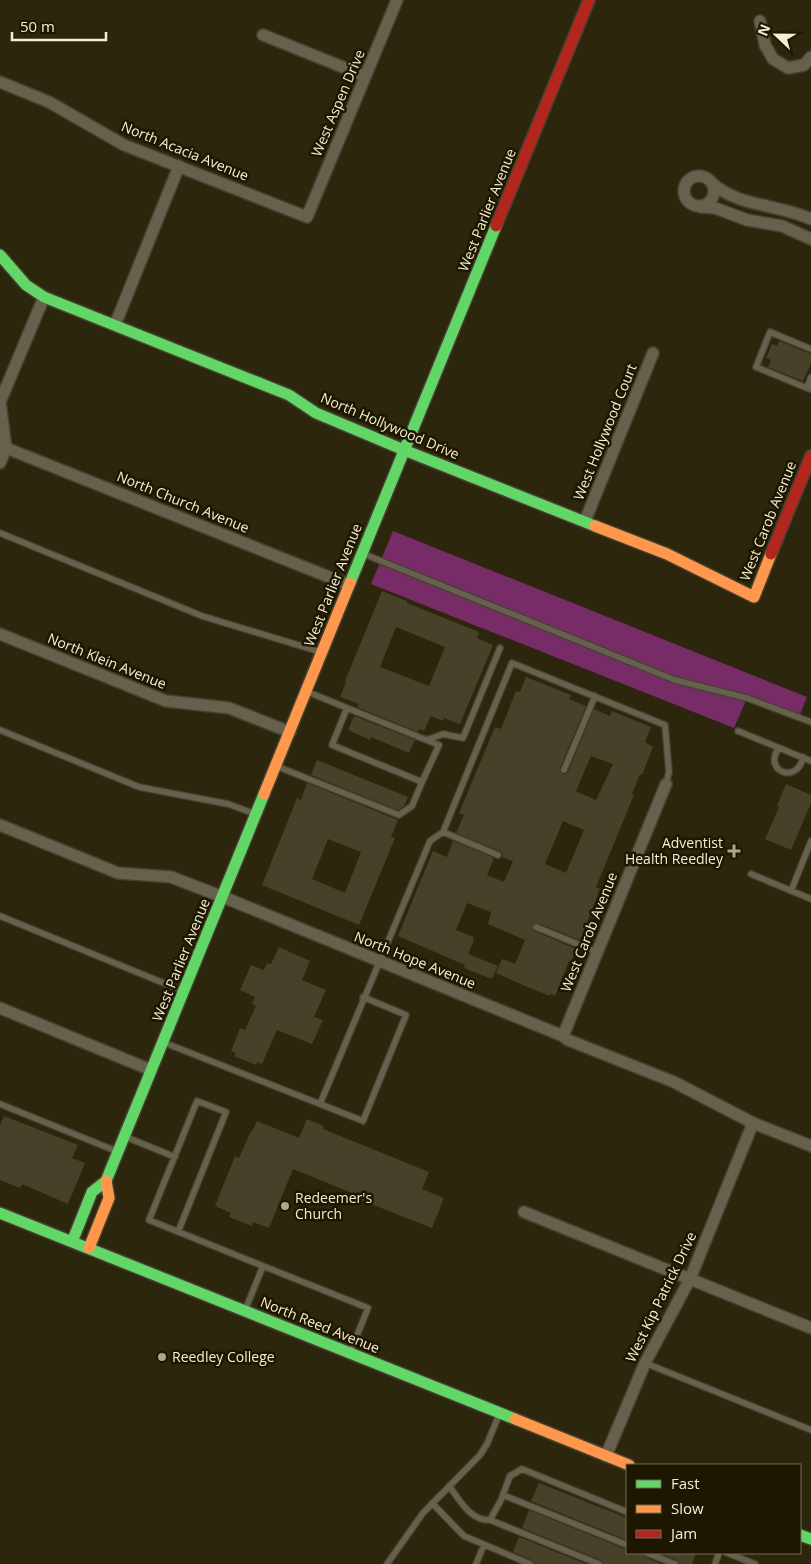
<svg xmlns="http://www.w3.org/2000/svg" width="811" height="1564" viewBox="0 0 811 1564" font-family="'Open Sans',sans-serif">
	<rect width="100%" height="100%" fill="#2c260d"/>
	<path fill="#782c67" d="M393 531 807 697 799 717 747 698 734 728 371 584Z"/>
	<path fill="#47412a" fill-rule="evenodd" d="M779 341 811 354V363L803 381 768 367 771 360 766 358 772 344 777 346Z
		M382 591 407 601V603L479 632 477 638 493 645 460 724 444 718 443 721 431 716 424 731 419 729 418 732 357 707 359 704 340 697 346 682 345 681ZM396 627 445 647 429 686 380 667Z
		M526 677 571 695 569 699 586 706 560 768 562 774 565 775 568 772 594 709 610 716 612 711 651 727 645 742 653 747 642 775 640 774 632 794 634 795 596 887 600 889 580 940 538 923H534L532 926 534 931 576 949 571 962 569 961 555 996 550 994V996L525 986 496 973 502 959 515 964 525 940 488 924 491 912 467 903 456 930 474 937 473 940H474L468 954 498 966 492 979 464 968 465 965 398 936 433 851 447 857 453 841 494 858 487 875 504 882 513 861 502 857 503 854 500 851 456 833 464 815 459 813 495 727 501 729 516 691 520 692ZM591 756 613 764 596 800 576 791ZM563 821 584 830 566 873 545 864Z
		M354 716 415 740 409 753 371 737 370 740 348 730Z
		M317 760 408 797 404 806 398 810 311 775Z
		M307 783 398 820 391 837 395 838 359 925 262 885 297 798 301 800ZM328 839 361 852 345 893 312 879Z
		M786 784 811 795V803L791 850 765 839 779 807 777 806Z
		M279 947 310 961 302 980 326 990 314 1017 323 1020 312 1044 277 1030 262 1064 257 1062 256 1065 234 1056 236 1053 231 1051 240 1028 245 1030 256 1006 252 1004 255 997 240 990 251 965 264 970 267 963 271 964Z
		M4 1116 78 1145 72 1158 85 1163 68 1204 22 1184 20 1188 0 1180V1125Z
		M307 1119 324 1126 323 1129 429 1172 422 1189 444 1198 432 1228 356 1198 357 1195 293 1169 269 1228 253 1222 252 1226 229 1217 231 1213 215 1206 235 1156 239 1158 251 1131 252 1132 257 1121 299 1138Z
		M539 1483 627 1518V1540L531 1501Z
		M529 1510 627 1550V1553H642L645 1557 662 1564H604L601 1560 522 1528Z
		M519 1537 586 1564H535L532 1560 513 1552Z
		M659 1553H696L692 1564H680L677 1560Z"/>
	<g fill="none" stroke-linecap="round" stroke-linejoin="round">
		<g stroke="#46412f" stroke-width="8">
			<path id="lane" d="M811 377 807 388 811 389
				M807 388 756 367 770 332 811 349
				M0 533 202 616 321 652
				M364 554 675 680 747 698 811 722
				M308 692 347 708 332 745 422 782 439 745 347 708
				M0 730 139 787 228 804 253 813
				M738 731 811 761
				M427 740 443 734 463 738 500 648
				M779 748C762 770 797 786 803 757
				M276 766 399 815 412 806 422 782
				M564 770 595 696
				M443 832 498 855
				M751 874 811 899
				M791 891 811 841
				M0 916 183 991
				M536 927 597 952
				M165 1043 363 1121 406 1015 363 997
				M0 1104 116 1151
				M320 1104C356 1016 394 929 430 841L443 832 512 663 665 725 669 772 666 784
				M126 1137 175 1157
				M178 1232 226 1112 197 1101 149 1220 263 1266 246 1308
				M263 1266 368 1308 351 1350
				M645 1363 811 1430
				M449 1486C460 1500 470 1521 490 1520L501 1500 510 1476 522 1469 627 1512
				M503 1495 627 1545
				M432 1503 464 1536 530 1564
				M490 1520 599 1564
				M647 1553 675 1564
				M727 1553 755 1564
				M387 1564 423 1513 480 1455 487 1444 499 1415
				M476 1564 484 1545
				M715 1564 719 1553"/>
		</g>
		<g stroke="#46412f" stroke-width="14">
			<path id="street" d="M760 21 765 45 773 59 788 68 804 65 811 57
				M263 35 365 76
				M0 82 49 102 124 145 307 217 397 0
				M684 191a15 15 0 1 1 30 0a15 15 0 1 1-30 0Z
				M712 183C738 207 779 204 811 219
				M700 207 715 208 747 220 782 226 811 239
				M115 325 179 166
				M6 448 349 585
				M0 463 6 448 0 402 44 297
				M585 521 653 353
				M0 634 166 701 229 708 290 732
				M0 825 118 873 171 877 223 897 563 1036 568 1040 674 1082 753 1123 811 1146
				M0 1008 151 1070
				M563 1036 666 784
				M524 1212 811 1328
				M606 1456 645 1363 690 1279 753 1123"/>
		</g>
		<g stroke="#46412f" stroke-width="14">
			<path id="fast" d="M0 255 26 285 44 297 289 395 316 413 404 450 595 526
				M350 583 496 226
				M0 1213 515 1419
				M72 1242 92 1192 106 1181 264 794
				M800 1535 811 1539"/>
		</g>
		<g stroke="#46412f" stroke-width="14">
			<path id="slow" d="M595 526 667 554 754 597 771 554
				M264 794 350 583
				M89 1248 109 1198 106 1181
				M515 1419 629 1465"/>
		</g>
		<g stroke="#46412f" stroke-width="14">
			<path id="jam" d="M496 226 589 0
				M771 554 811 456"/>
		</g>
		<use href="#lane" stroke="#66614c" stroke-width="5.5"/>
		<use href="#street" stroke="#66614c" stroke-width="11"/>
		<use href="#fast" stroke="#63d668" stroke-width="11"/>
		<use href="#slow" stroke="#ff974d" stroke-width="11"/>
		<use href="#jam" stroke="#b3261e" stroke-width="11"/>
	</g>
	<g fill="#afa88c" stroke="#1d1701" stroke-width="2">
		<path d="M731.5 843.5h5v5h5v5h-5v5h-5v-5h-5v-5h5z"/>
		<circle cx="285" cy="1206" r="5"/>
		<circle cx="162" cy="1357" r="5"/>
	</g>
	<g text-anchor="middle" stroke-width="5" stroke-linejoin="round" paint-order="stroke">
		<g font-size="14" fill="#f6eed1" stroke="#1d1701">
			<text transform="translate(338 103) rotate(-67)" y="5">West Aspen Drive</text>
			<text transform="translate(185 151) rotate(22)" y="5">North Acacia Avenue</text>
			<text transform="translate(487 210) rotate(-68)" y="5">West Parlier Avenue</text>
			<text transform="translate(390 426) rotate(23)" y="5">North Hollywood Drive</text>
			<text transform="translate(605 432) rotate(-68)" y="5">West Hollywood Court</text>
			<text transform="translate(183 502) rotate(22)" y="5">North Church Avenue</text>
			<text transform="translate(768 521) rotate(-68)" y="5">West Carob Avenue</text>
			<text transform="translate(333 585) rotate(-68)" y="5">West Parlier Avenue</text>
			<text transform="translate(107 661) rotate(22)" y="5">North Klein Avenue</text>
			<text transform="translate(589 932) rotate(-68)" y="5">West Carob Avenue</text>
			<text transform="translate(181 960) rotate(-68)" y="5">West Parlier Avenue</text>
			<text transform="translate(415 960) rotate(22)" y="5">North Hope Avenue</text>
			<text transform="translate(661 1297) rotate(-64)" y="5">West Kip Patrick Drive</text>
			<text transform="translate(320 1325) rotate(22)" y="5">North Reed Avenue</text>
		</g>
		<g font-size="14" fill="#f6eed1" stroke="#1d1701" text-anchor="start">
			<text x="723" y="848" text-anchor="end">Adventist<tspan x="723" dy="16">Health Reedley</tspan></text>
			<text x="295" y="1203">Redeemer's<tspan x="295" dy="16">Church</tspan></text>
			<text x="172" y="1362">Reedley College</text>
		</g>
	</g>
	<rect x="626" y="1464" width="175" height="90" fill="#1d1701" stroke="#746d54"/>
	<rect x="636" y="1480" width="25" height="8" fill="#63d668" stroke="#746d54"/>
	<text x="671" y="1489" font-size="15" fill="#f6eed1">Fast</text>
	<rect x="636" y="1505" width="25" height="8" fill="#ff974d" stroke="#746d54"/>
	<text x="671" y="1514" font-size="15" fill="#f6eed1">Slow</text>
	<rect x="636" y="1530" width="25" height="8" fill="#b3261e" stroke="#746d54"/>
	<text x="671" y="1539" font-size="15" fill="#f6eed1">Jam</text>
	<g transform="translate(776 35) rotate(292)" stroke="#1d1701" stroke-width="4" paint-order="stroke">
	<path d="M0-4L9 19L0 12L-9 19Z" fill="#f6eed1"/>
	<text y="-8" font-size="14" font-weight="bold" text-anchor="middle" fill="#f6eed1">N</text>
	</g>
	<path d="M12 32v8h94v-8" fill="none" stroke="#f6eed1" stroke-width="2.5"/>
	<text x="20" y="32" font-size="15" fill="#f6eed1" stroke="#1d1701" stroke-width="4" paint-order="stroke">50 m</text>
</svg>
